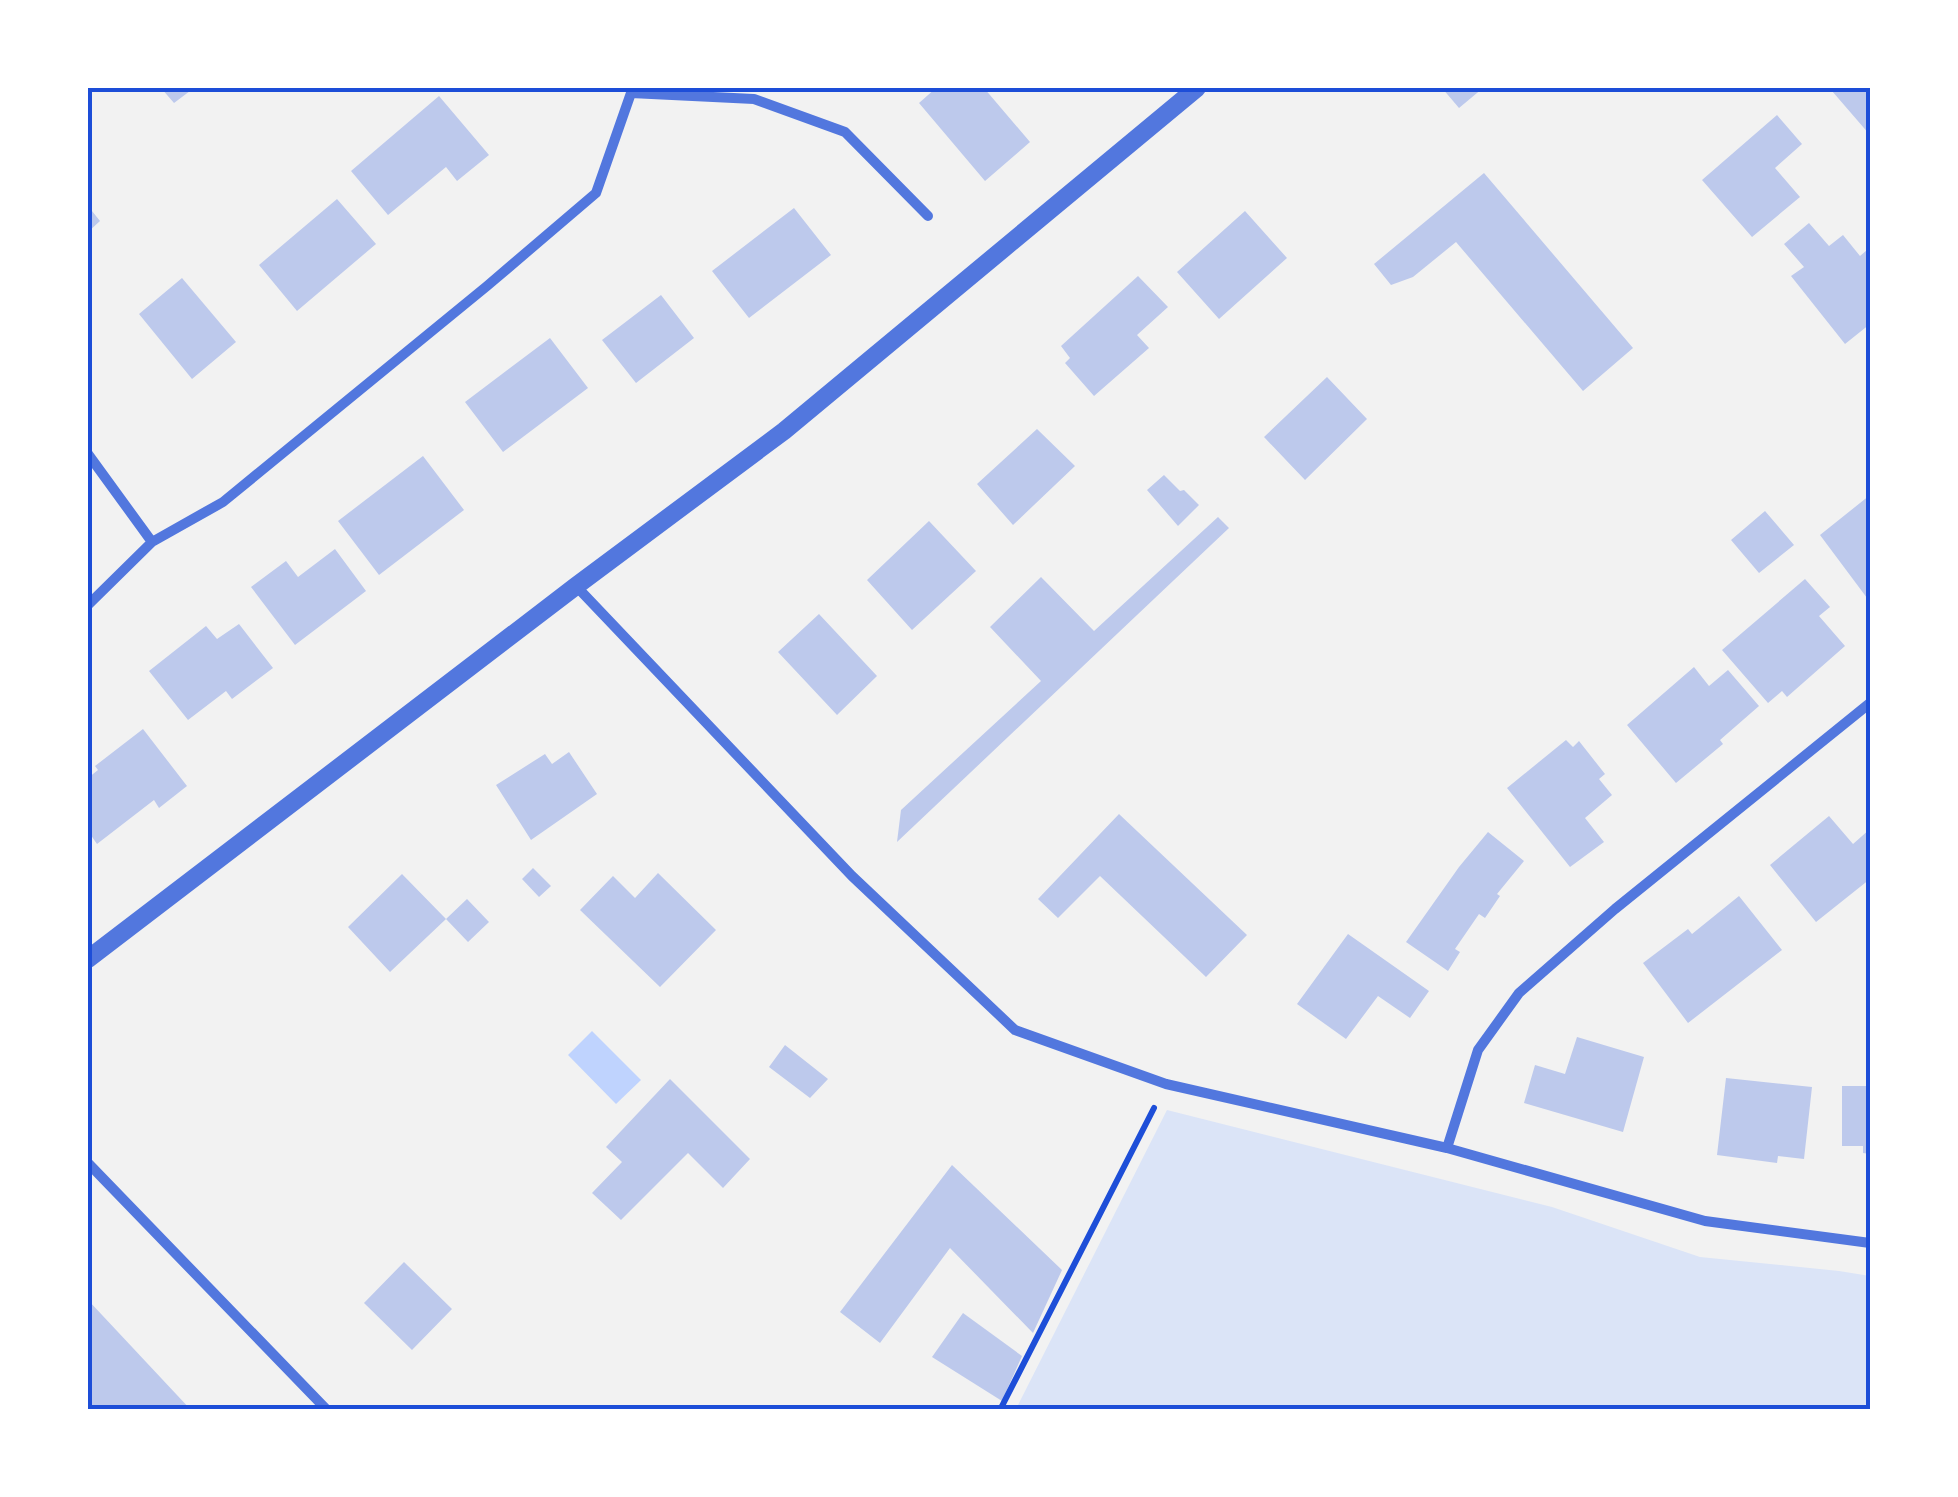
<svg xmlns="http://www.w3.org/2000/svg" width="1958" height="1497" viewBox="0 0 1958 1497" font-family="Commissioner,sans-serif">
	<rect width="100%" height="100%" fill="#f2f2f2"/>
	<path fill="#dbe4f7" d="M1167 1110 1552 1207 1700 1257 1839 1271 1870 1276V1409H1016Z"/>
	<path fill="#bfd3fe" d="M592 1031 641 1080 616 1104 568 1055Z"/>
	<path fill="#bdc9ec" d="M161 88H194L174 103Z
		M936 88H984L1030 142 985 181 919 103Z
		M1442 88H1483L1459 108Z
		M1837 88H1870V135L1832 91Z
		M439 96 489 155 457 181 446 167 388 215 351 171Z
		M1777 115 1802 144 1775 168 1800 197 1752 237 1702 180Z
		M1484 173 1633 348 1583 391 1456 242 1413 277 1391 285 1374 264Z
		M337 199 376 244 297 311 259 265Z
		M88 206 100 221 88 232Z
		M794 208 831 255 749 318 712 271Z
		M1245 211 1287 258 1219 319 1177 272Z
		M1809 223 1829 246 1843 235 1860 256 1867 250 1870 254V324L1845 344 1791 276 1804 267 1784 244Z
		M1138 276 1168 307 1137 335 1149 348 1094 396 1065 363 1070 358 1061 346Z
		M182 278 236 342 192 379 139 314Z
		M661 295 694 338 636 383 602 340Z
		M550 338 588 388 503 452 465 402Z
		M1327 377 1367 419 1305 480 1264 437Z
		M1037 429 1075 466 1013 525 977 484Z
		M423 456 464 510 379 575 338 521Z
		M1164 475 1180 491 1184 490 1199 505 1178 526 1147 490Z
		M1870 495V602L1820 535Z
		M1765 511 1794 545 1759 573 1731 540Z
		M1218 517 1229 528 897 842 901 810 1041 681 990 627 1041 577 1094 631Z
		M929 521 976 571 912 630 867 580Z
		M335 549 366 591 295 645 251 587 286 561 298 577Z
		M1805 579 1830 607 1819 616 1845 646 1787 697 1782 691 1768 703 1722 650Z
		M819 614 877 676 837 715 778 652Z
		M239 624 273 668 232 699 226 691 188 720 149 671 206 626 217 639Z
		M1694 667 1709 686 1728 670 1759 706 1720 740 1723 744 1676 783 1627 725Z
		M143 729 187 786 159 808 154 800 97 844 88 831V778L98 770 95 766Z
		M1566 740 1573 747 1579 741 1605 774 1599 779 1612 795 1585 818 1604 842 1570 867 1507 788Z
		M569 752 597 794 531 840 496 785 545 754 552 764Z
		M1119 814 1247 935 1206 977 1100 876 1058 918 1038 899Z
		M1829 816 1853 844 1870 829V879L1816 922 1770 865Z
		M1488 832 1524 861 1497 894 1500 896 1485 918 1479 914 1455 949 1460 952 1448 971 1406 942 1459 867Z
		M533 868 551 886 539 897 522 879Z
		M658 873 716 930 660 987 580 910 613 876 635 898Z
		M402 874 446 919 390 972 348 927Z
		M1739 896 1782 950 1688 1023 1643 963 1688 929 1692 934Z
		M467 899 489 922 468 942 446 919Z
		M1348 934 1429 991 1410 1018 1378 996 1346 1039 1297 1004Z
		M1577 1037 1644 1057 1623 1132 1524 1103 1535 1065 1565 1074Z
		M785 1045 828 1079 810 1098 769 1067Z
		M1726 1078 1812 1087 1804 1159 1778 1156 1777 1163 1717 1155Z
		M670 1079 750 1159 723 1188 688 1153 621 1220 592 1193 622 1162 606 1147Z
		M1842 1086H1870V1154L1863 1153V1146H1842Z
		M952 1165 1062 1270 1033 1333 950 1248 880 1343 840 1312Z
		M404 1262 452 1309 412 1350 364 1303Z
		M88 1300 191 1410H88Z
		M963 1313 1022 1356 1002 1401 932 1357Z"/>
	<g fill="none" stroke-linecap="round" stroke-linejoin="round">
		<path stroke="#1d4ed8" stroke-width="6" d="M1000 1410 1154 1108"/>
		<path stroke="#5277de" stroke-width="10" d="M88 454 152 542
			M576 586 852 876 1015 1030 1166 1084 1447 1148 1705 1221 1870 1243
			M88 605 152 542 223 502 487 286 596 193 631 93 754 99 845 132 928 216
			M1447 1148 1478 1050 1519 993 1615 909 1870 703
			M88 1163 327 1410"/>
		<path stroke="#5277de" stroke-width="18" d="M88 959 576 586 784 431 1197 88"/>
	</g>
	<rect width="1958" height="1497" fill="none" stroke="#ffffff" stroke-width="180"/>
	<rect x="90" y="90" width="1778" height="1317" fill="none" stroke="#1d4ed8" stroke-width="4"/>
</svg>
